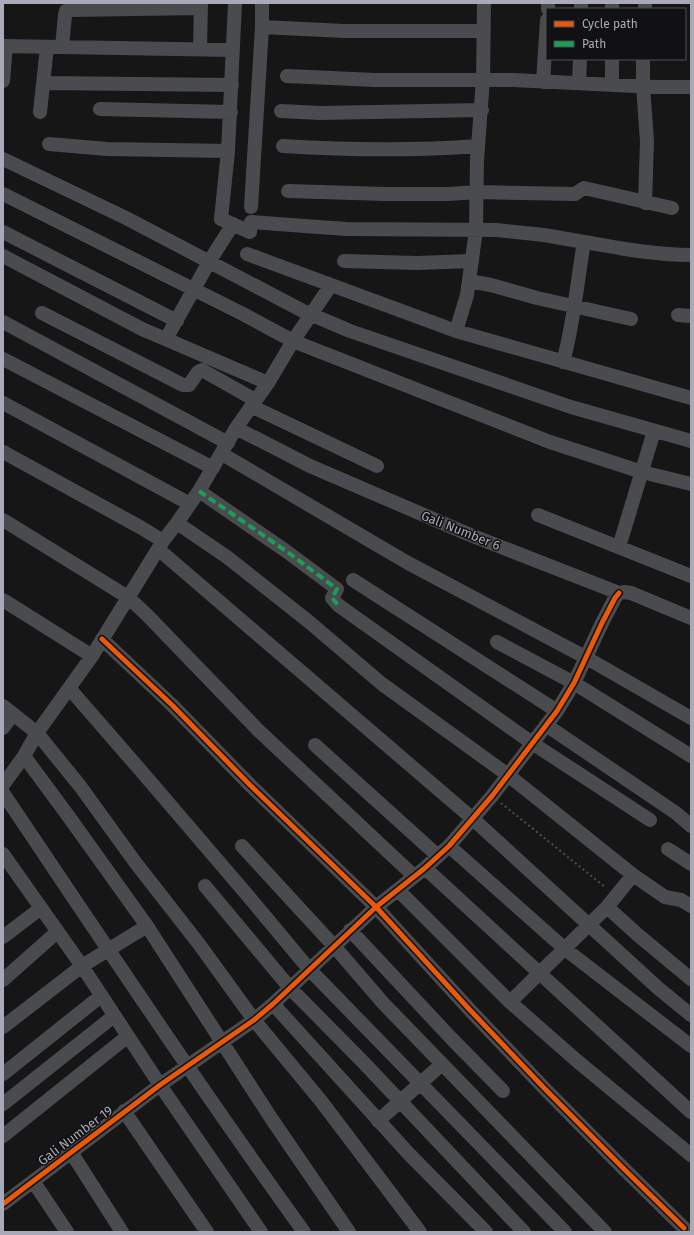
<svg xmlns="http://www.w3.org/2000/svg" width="694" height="1235" viewBox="0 0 694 1235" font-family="'Fira Sans',sans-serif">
	<rect width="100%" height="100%" fill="#161616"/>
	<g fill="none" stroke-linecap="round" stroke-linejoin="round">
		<path stroke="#4c4d51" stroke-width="2" stroke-dasharray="2 3" stroke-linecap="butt" d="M501 803 605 887"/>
		<path stroke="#4a4b4f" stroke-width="14" d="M235 3 228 151 221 219 250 232 251 222 346 229 496 230 544 235 584 242
			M581 3V9
			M548 9V3
			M612 9V3
			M645 9V3
			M262 27 344 31H484
			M3 46 233 50
			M62 47 65 15 66 11 69 10 200 8
			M200 49 201 3
			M612 59V84
			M643 59V86L647 141 645 203
			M287 76 375 80H513L655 87H691
			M3 81 6 46
			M543 82 547 20
			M43 83 232 85
			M579 83 580 59
			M100 109 231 112
			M281 111 320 113 482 110
			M40 112 47 47
			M49 144 107 149 228 151
			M283 146C348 150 413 151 478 146
			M3 159 126 218 303 311 350 331 571 407 691 441
			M288 191 385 194H449L476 192 575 194 584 188 672 208
			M3 194 243 314 293 341 550 442 642 472 691 484
			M251 207 262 27V3
			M3 232 177 321
			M247 254 456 331 691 398
			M3 256 142 329 268 383
			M344 261 417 263 472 261
			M469 281 491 285 537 298 631 319
			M42 313 183 385H189L198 372 202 370 255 400
			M678 315 691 316
			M3 322 228 443
			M456 331 467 295 476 230 477 160 483 79 484 3
			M166 339 209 262 233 224
			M3 359 213 468
			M563 362C574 323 577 282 584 242 619 248 655 255 691 255
			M3 403 190 504
			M251 406 377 466
			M236 428 310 466 468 534 619 593 624 592 631 593 691 618
			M3 452 140 527 163 541
			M222 454 408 563 585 657 691 718
			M199 491 286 551 337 589 332 598 338 605 532 743 650 820
			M538 515 691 576
			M3 520 118 591 128 597 147 615 258 730 414 876
			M177 523 227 557 308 621 382 684 508 775 633 875 665 897 681 900 691 906
			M619 547 654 431
			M158 549 473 819 658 988 691 1015
			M353 580 557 711
			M3 600 92 656
			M102 639 172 705 250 785 376 907 469 1009 546 1090 622 1167 684 1228
			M497 642 574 683 691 756
			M69 688 142 772 249 897 309 969 565 1232
			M3 706 37 733 80 786 135 862 199 944 254 1020 321 1101 420 1232
			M546 725 676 813 691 826
			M3 728 13 714
			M315 745 438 856
			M24 756 69 817 147 926 271 1118 349 1232
			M3 785 24 756 37 733 92 656 163 541 177 523 199 491 236 428 268 383 293 341 331 285
			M3 793C102 940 200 1088 304 1232
			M242 846 334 946 383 1003 605 1232
			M449 846 565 949 691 1046
			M668 849 691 864
			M3 854 82 966 160 1085 261 1232
			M425 868 691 1112
			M205 886 290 988 364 1063 524 1232
			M398 890 510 1002 576 1060 691 1155
			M607 907 638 935 691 979
			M350 930 451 1038 503 1091
			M3 937 41 908
			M3 980 57 932
			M510 1002 607 907 633 875
			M273 1004 409 1154 486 1232
			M3 1027 82 966 147 926
			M3 1074 101 996
			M3 1104 114 1016
			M124 1111 207 1232
			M378 1121 442 1064
			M3 1136 128 1036
			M71 1152 122 1232
			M33 1181 67 1232
			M3 1204 160 1085 254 1020 273 1004 376 907 425 868 449 846 492 796 557 711 574 683 602 623 615 598 619 593"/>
		<path stroke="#1a9f57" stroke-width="4" stroke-dasharray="8 4" stroke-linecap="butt" d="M199 491 286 551 337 589 332 598 338 605"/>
		<g stroke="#111012" stroke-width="8">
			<path id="cycleway" d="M102 639 172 705 250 785 376 907 469 1009 546 1090 622 1167 684 1228
				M3 1204 160 1085 254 1020 273 1004 376 907 425 868 449 846 492 796 557 711 574 683 602 623 615 598 619 593"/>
		</g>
		<use href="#cycleway" stroke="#e8590c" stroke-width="5"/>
	</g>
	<g text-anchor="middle" stroke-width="3" stroke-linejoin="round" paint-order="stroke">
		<g font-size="13" fill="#a8abb7" stroke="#111012">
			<text transform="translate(461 530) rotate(22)" y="5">Gali Number 6</text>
			<text transform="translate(75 1135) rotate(-37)" y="5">Gali Number 19</text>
		</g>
	</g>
	<rect width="694" height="1235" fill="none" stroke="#a8abb7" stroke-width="8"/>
	<rect x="546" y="8" width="140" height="52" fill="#111012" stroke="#4d4e54"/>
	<rect x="554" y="21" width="20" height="6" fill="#e8590c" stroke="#4d4e54"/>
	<text x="582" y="28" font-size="12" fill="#a8abb7">Cycle path</text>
	<rect x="554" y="41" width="20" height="6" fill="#1a9f57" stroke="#4d4e54"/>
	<text x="582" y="48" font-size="12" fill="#a8abb7">Path</text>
</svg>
